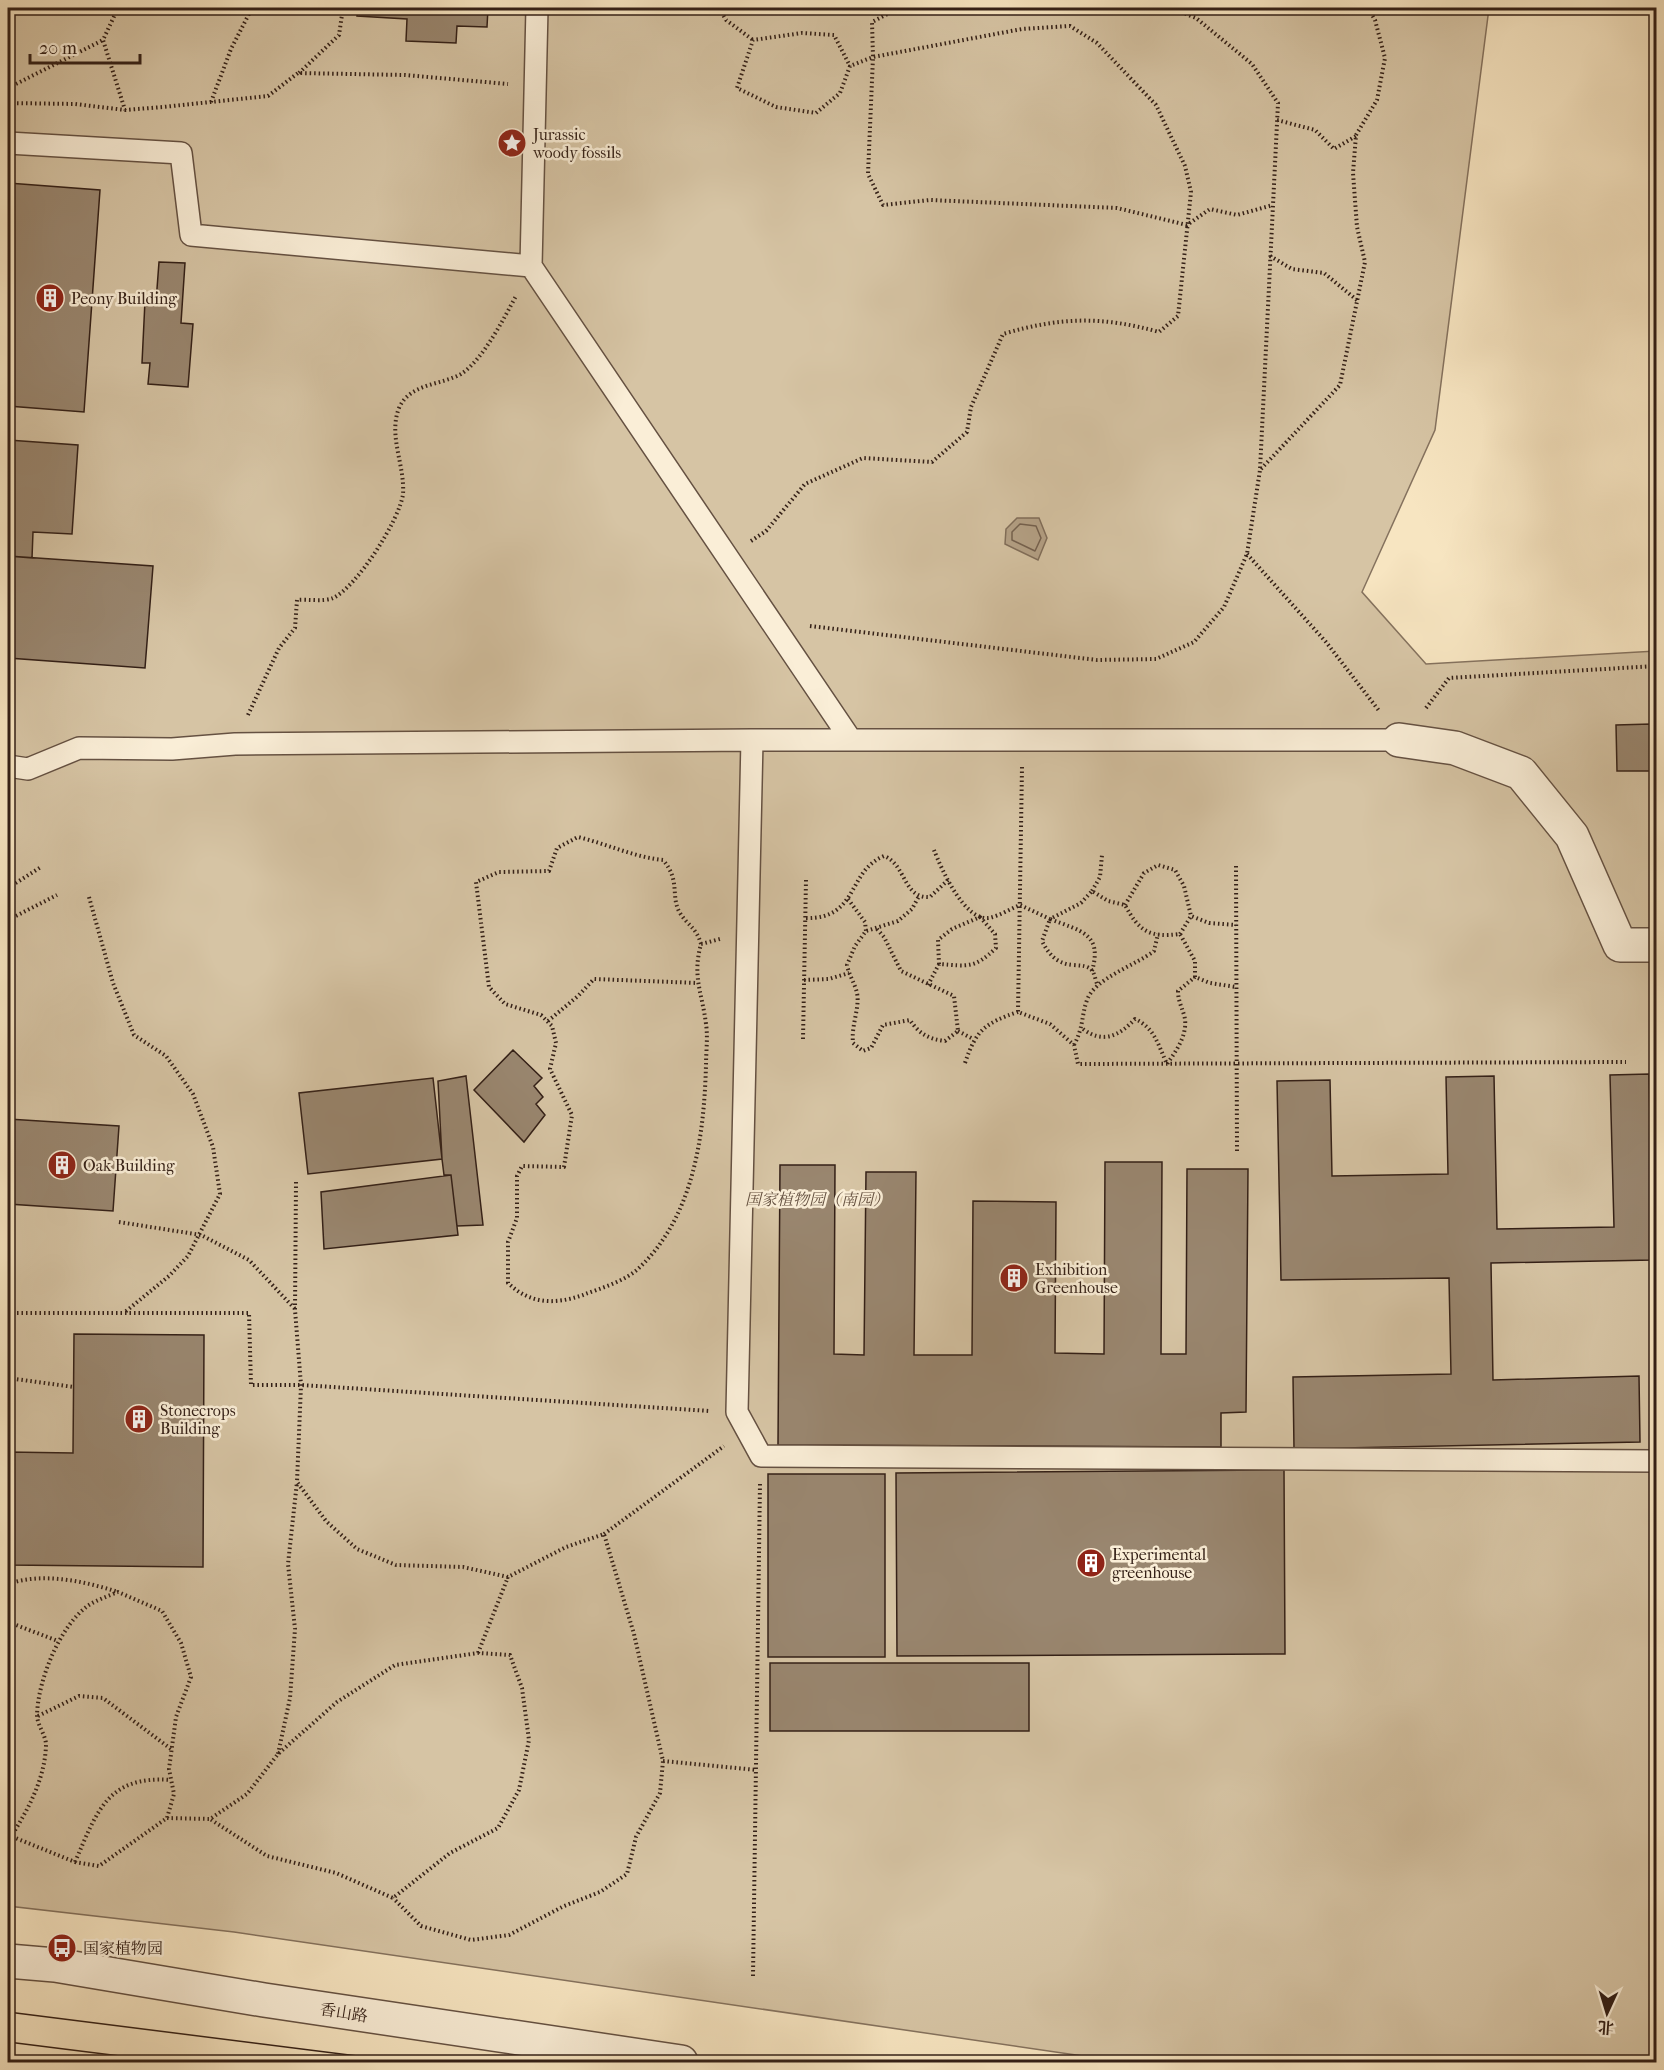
<svg xmlns="http://www.w3.org/2000/svg" width="1664" height="2070" viewBox="0 0 1664 2070" font-family="'IM FELL French Canon','Noto Serif SC',serif">
	<rect width="100%" height="100%" fill="#f7e5c1"/>
	<filter id="stains"><feTurbulence type="fractalNoise" baseFrequency=".00333" numOctaves="4"/><feColorMatrix values="0 0 0 0 .2 0 0 0 0 .09 0 0 0 0 .02 0 0 0 .5 -.17"/></filter>
	<radialGradient id="worn" r=".72"><stop offset=".6" stop-color="#630" stop-opacity="0"/><stop offset="1" stop-color="#630" stop-opacity=".3"/></radialGradient>
	<path fill="#d6c4a4" stroke="#85725e" stroke-width="1.5" d="M8 8H1489L1435 430 1362 592 1426 664 1656 651V2062H1124L234 1932 8 1906Z"/>
	<path fill="#b5a287" stroke="#816e5a" stroke-width="1.5" d="M1017 518H1039L1047 538 1038 560 1005 544 1006 529Z"/>
	<g fill="none" stroke-linecap="round" stroke-linejoin="round">
		<path stroke="#74614f" stroke-width="1.5" d="M1020 524 1036 526 1041 538 1035 551 1012 540V532Z"/>
	</g>
	<path fill="#99866f" stroke="#342017" stroke-width="1.5" d="M358 8H488L487 27 457 26 456 43 406 41 407 19 357 16Z
		M8 183 100 190 84 412 8 406Z
		M159 262 185 263 181 323 193 324 188 387 148 384 150 363H142L145 301 156 302Z
		M8 440 78 445 72 534 33 532 32 558 8 556Z
		M8 556 153 566 145 668 8 658Z
		M1651 724 1653 771H1617L1616 725Z
		M513 1050 542 1078 534 1086 543 1097 536 1104 545 1115 524 1142 474 1090Z
		M1649 1074 1653 1260 1491 1263 1493 1380 1639 1376 1640 1442 1294 1449 1293 1377 1451 1374 1449 1278 1281 1280 1277 1081 1330 1080 1332 1176 1448 1174 1446 1077 1494 1076 1497 1229 1614 1227 1610 1075Z
		M466 1076 483 1225 457 1226 451 1175H444L442 1159 438 1081Z
		M433 1078 442 1159 308 1174 299 1093Z
		M8 1119 119 1126 113 1211 8 1204Z
		M1105 1162H1162L1161 1354H1186L1187 1169H1248L1246 1412 1221 1413V1447L778 1445 780 1165H835L834 1354 864 1355 866 1172H916L914 1355H972L973 1201 1056 1202 1055 1353 1104 1354Z
		M451 1175 458 1235 324 1249 321 1192Z
		M74 1334 204 1335 203 1567 8 1565V1452L73 1453Z
		M1284 1470 1285 1654 897 1656 896 1473Z
		M768 1474H885V1657H768Z
		M770 1663H1029V1731H770Z"/>
	<g fill="none" stroke-linecap="round" stroke-linejoin="round">
		<g stroke="#655142" stroke-width="24">
			<path id="service" d="M8 143 181 153 191 235 531 266 851 740
				M531 266 537 8
				M752 740 737 1412 761 1456 1656 1461
				M8 766 28 769 79 748 172 749 235 744 752 740H1399"/>
		</g>
		<g stroke="#655142" stroke-width="36">
			<path id="minor" d="M1399 740 1455 748 1521 773 1572 836 1620 945H1656"/>
		</g>
		<g stroke="#655142" stroke-width="36">
			<path id="tertiary" d="M8 1961 55 1965 264 2000 681 2062"/>
		</g>
		<path stroke="#342017" stroke-width="4" stroke-dasharray="1.5 3" stroke-linecap="butt" d="M118 8 103 40 125 110
			M719 8 726 20 753 40
			M899 8 872 22 873 57 868 174 883 205 930 200 1117 208 1187 225 1210 209 1237 215 1273 205
			M299 73 339 35 343 8
			M8 88 103 40
			M211 102 231 49 252 8
			M8 103 75 104 125 110 163 107 268 96 298 73 405 75 508 84
			M1277 120 1315 130 1334 149 1356 136
			M1270 256 1292 269 1324 273 1358 301
			M1261 469 1340 385 1365 262 1357 227 1353 173 1356 135 1377 100 1385 58 1375 20 1368 8
			M751 541 766 531 805 484 863 458 932 462 967 432 971 407 1003 334C1060 317 1102 316 1159 332L1178 316 1191 192 1185 166 1156 105 1097 43 1070 26 1022 29 873 57 850 66 840 93 816 113 776 107 737 88 753 40 802 33 834 35 850 66
			M1247 554 1326 642 1380 712
			M810 626 1097 660 1156 659 1194 642 1224 607 1247 554 1260 470 1278 103 1252 64 1196 18 1171 8
			M1426 708 1449 678 1656 666
			M248 715 279 648 295 628 297 600C307 599 324 602 333 598 357 587 400 519 403 494 405 465 388 436 399 408 410 383 442 385 461 374 483 360 504 318 516 296
			M1022 767 1018 1012 1050 1024 1074 1045 1078 1064 1626 1062
			M934 850C941 868 964 921 989 918 999 916 1010 909 1020 905L1050 919 1081 903 1092 891 1108 901 1125 905C1139 931 1149 938 1180 934L1195 961V977L1210 983 1236 987
			M1236 866 1237 1151
			M8 888 41 867
			M1092 891 1100 877 1102 855
			M89 897 113 983 134 1035 166 1056 193 1094 213 1147 220 1194 188 1256 169 1276 125 1312
			M848 899 865 922 866 931
			M1125 905 1144 873 1158 865 1175 870 1184 886 1191 916 1209 923 1236 925
			M980 917 995 934 996 948C974 969 968 966 939 964L938 940 952 929Z
			M806 918C859 919 847 871 884 856 906 864 903 899 930 897L948 880
			M8 920 57 895
			M877 929 884 937 901 971 954 996 958 1031 945 1041C929 1039 919 1034 910 1020L883 1025 871 1048 863 1051 853 1043C851 1025 860 1008 857 993 855 984 849 975 847 965L855 946 866 931 898 921 912 909 919 896
			M1180 934 1191 916
			M701 944C696 927 688 926 680 913 670 896 681 881 663 860 634 857 607 844 578 837L557 848 549 871 499 872 476 882 489 987 505 1004 541 1015 552 1026 556 1043 550 1069 572 1115 564 1167 522 1166 517 1176V1218L508 1242V1283C530 1304 554 1305 583 1295 601 1288 626 1281 640 1267 694 1215 704 1136 706 1065 706 1052 708 1037 706 1024 702 992 692 977 701 944L720 939
			M1092 971C1103 933 1080 931 1050 919L1042 941C1060 978 1084 957 1093 972 1095 976 1096 982 1098 986
			M804 980 829 979 849 973
			M928 985 939 964
			M548 1021 578 996 594 979 698 983
			M1083 1029C1103 1044 1119 1036 1135 1019 1155 1028 1158 1045 1167 1064 1176 1051 1187 1036 1185 1019 1183 1009 1178 1002 1178 991L1195 977
			M958 1031 973 1039
			M803 1039 806 879
			M1074 1045C1084 1026 1081 1017 1087 1000 1095 978 1136 965 1154 951L1158 934
			M965 1063C976 1030 985 1023 1018 1012
			M296 1182 295 1310 301 1385 297 1482 326 1521 357 1549 396 1565 463 1567 508 1577 566 1547 604 1534 634 1634 663 1761 660 1793 636 1837 627 1874 600 1892 564 1906 509 1935 471 1940 421 1926 393 1898
			M119 1222 201 1235 249 1260 295 1309
			M8 1313H249L251 1385H301L710 1411
			M8 1378 74 1387
			M604 1534 724 1446
			M8 1584C42 1572 84 1581 118 1592
			M8 1622 58 1641
			M478 1653 508 1577
			M38 1716 79 1696 103 1698 171 1749
			M278 1754 290 1698 295 1629 288 1564 297 1482
			M663 1761 757 1770
			M167 1818 210 1819 247 1794 278 1754 337 1702 395 1665 478 1653 510 1655 522 1688 529 1740 519 1790 498 1828 450 1853 393 1898 336 1873 267 1856 210 1819
			M8 1835 75 1862 99 1866 167 1818 174 1794 169 1769 176 1717 191 1677 181 1643 162 1611 118 1592C108 1596 97 1600 89 1605 60 1625 38 1680 37 1715 37 1725 46 1735 46 1745 45 1778 29 1808 12 1835
			M75 1862C97 1812 107 1775 171 1780
			M753 1976 760 1483"/>
		<use href="#service" stroke="#faeed7" stroke-width="21"/>
		<use href="#minor" stroke="#faeed7" stroke-width="33"/>
		<use href="#tertiary" stroke="#faeed7" stroke-width="33"/>
		<path stroke="#342017" stroke-width="1.5" d="M8 2012 405 2062
			M8 2042 168 2062"/>
	</g>
	<defs>
		<g id="sight-disc" transform="scale(1.5)"><circle r="9.5" fill="#8f2418" stroke="#faeed7"/><path d="M0-6L1.8-2.2L6-1.7L2.9 1.2L3.7 5.4L0 3.3L-3.7 5.4L-2.9 1.2L-6-1.7L-1.8-2.2Z" fill="#fff"/></g>
		<g id="building-disc" transform="scale(1.5)"><circle r="9.5" fill="#8f2418" stroke="#faeed7"/><path d="M-4-6H4V6H1V3H-1V6H-4ZM-2.5-4.3h1.7v1.8h-1.7ZM.8-4.3h1.7v1.8H.8ZM-2.5-1h1.7V.8h-1.7ZM.8-1h1.7V.8H.8Z" fill="#fff"/></g>
		<g id="bus-disc" transform="scale(1.5)"><circle r="9.5" fill="#8f2418" stroke="#faeed7"/><path d="M-5-6H5V4H4V6H2V4H-2V6H-4V4H-5ZM-3.5-4V0h7V-4ZM-3.5 1.2v1.5H-2V1.2ZM2 1.2v1.5H3.5V1.2Z" fill="#fff"/></g>
	</defs>
	<g fill-rule="evenodd">
		<use href="#sight-disc" x="512" y="143"/>
		<use href="#building-disc" x="50" y="298"/>
		<use href="#building-disc" x="62" y="1165"/>
		<use href="#building-disc" x="1014" y="1278"/>
		<use href="#building-disc" x="139" y="1419"/>
		<use href="#building-disc" x="1091" y="1563"/>
		<use href="#bus-disc" x="62" y="1948"/>
	</g>
	<g text-anchor="middle" stroke-width="5" stroke-linejoin="round" paint-order="stroke">
		<g font-size="16" fill="#342017" stroke="#faeed7" text-anchor="start">
			<text x="533" y="140">Jurassic<tspan x="533" dy="18">woody fossils</tspan></text>
			<text x="71" y="304">Peony Building</text>
			<text x="83" y="1171">Oak Building</text>
			<text x="1035" y="1275">Exhibition<tspan x="1035" dy="18">Greenhouse</tspan></text>
			<text x="160" y="1416">Stonecrops<tspan x="160" dy="18">Building</tspan></text>
			<text x="1112" y="1560">Experimental<tspan x="1112" dy="18">greenhouse</tspan></text>
			<text x="83" y="1954">国家植物园</text>
		</g>
		<g font-size="16" font-style="italic" fill="#655141" stroke="#faeed7">
			<text x="817" y="1205">国家植物园（南园）</text>
		</g>
		<g font-size="16" fill="#342017" stroke="#faeed7">
			<text transform="translate(344 2012) rotate(9)" y="6">香山路</text>
		</g>
	</g>
	<rect width="1664" height="2070" fill="none" stroke="#f7e5c1" stroke-width="30"/>
	<rect x="9" y="9" width="1646" height="2052" fill="none" stroke="#342017" stroke-width="3"/>
	<rect x="15" y="15" width="1634" height="2040" fill="none" stroke="#342017" stroke-width="1.5"/>
	<g transform="translate(1607 2013) rotate(184)" stroke="#faeed7" stroke-width="4.5" paint-order="stroke">
	<path d="M0-4.5L10 22L0 15L-10 22Z" fill="#342017"/>
	<text y="-9" font-size="16" font-weight="bold" text-anchor="middle" fill="#342017">北</text>
	</g>
	<path d="M30 54v9h110v-9" fill="none" stroke="#342017" stroke-width="3"/>
	<text x="39" y="54" font-size="18" fill="#342017" stroke="#faeed7" stroke-width="4.5" paint-order="stroke">20 m</text>
	<rect width="100%" height="100%" filter="url(#stains)"/>
	<rect width="100%" height="100%" fill="url(#worn)"/>
</svg>
